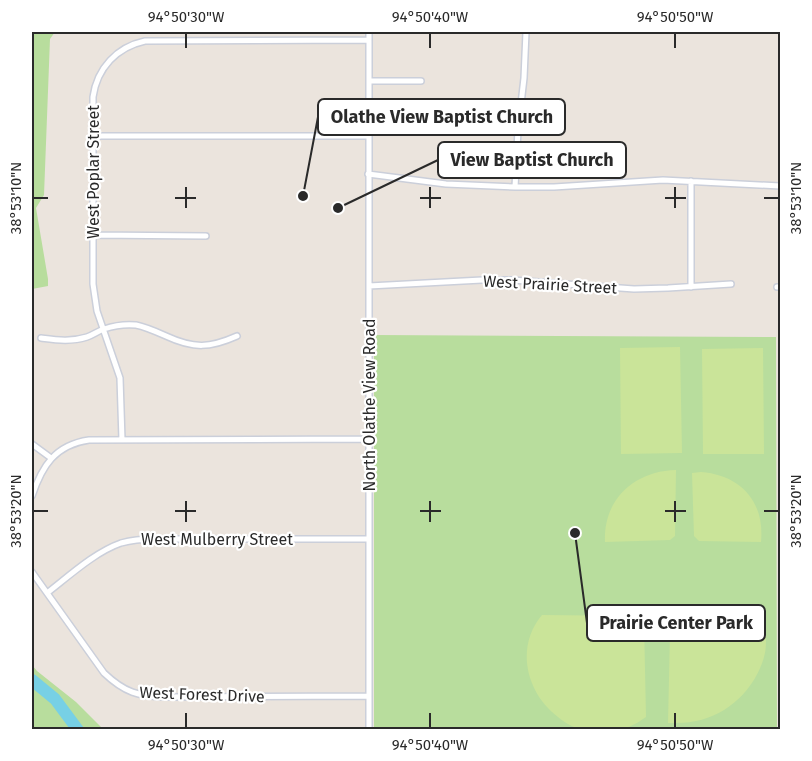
<svg xmlns="http://www.w3.org/2000/svg" width="812" height="761" viewBox="0 0 812 761" font-family="'Fira Sans',sans-serif">
	<rect width="100%" height="100%" fill="#ebe4dd"/>
	<path fill="#b8dd9d" d="M32 32H55L50 39 44 195 36 208 48 279V286L32 289Z
		M374 335 776 337 777 729 374 730Z
		M32 665 37 671 76 702 103 729H32Z"/>
	<path fill="#cae499" d="M680 347 682 453 621 454 620 348Z
		M763 348 764 454H703L702 349Z
		M676 470 675 536 670 540 605 542C603 499 635 471 676 470Z
		M701 472C740 475 765 501 761 542L699 541 694 536 692 473Z
		M542 615 637 616 644 622 646 717C629 729 622 730 602 730 596 730 589 730 583 730 574 728 565 723 558 717 526 693 515 647 542 615Z
		M765 625C766 635 767 647 764 657 755 689 728 715 696 721 687 723 678 723 668 723L670 633 677 627Z"/>
	<g fill="none" stroke-linecap="round" stroke-linejoin="round">
		<path stroke="#77d0e5" stroke-width="12" d="M32 680 55 699 78 730"/>
		<g stroke="#cbcfda" stroke-width="8">
			<path id="street" d="M369 32V730
				M369 81H421
				M93 136H368
				M368 174 446 184 515 187H554L663 180 780 186
				M691 181V287
				M515 187 518 130 524 78 526 32
				M93 235 206 236
				M369 286 482 280H512L634 289 668 288 731 284
				M777 287H780
				M41 338C57 340 71 342 87 337 93 335 98 331 104 329 113 326 126 324 136 325 146 327 157 332 166 336 194 349 210 348 237 336
				M122 440 120 378 97 311 93 284V97C97 68 117 47 145 41L369 40
				M32 444 51 458
				M32 496C42 466 55 445 89 440L369 439
				M32 572 104 673C125 693 138 696 166 697L369 696
				M47 593C69 576 95 552 121 543 132 540 143 539 154 539H368"/>
		</g>
		<use href="#street" stroke="#fff" stroke-width="5"/>
	</g>
	<path fill="none" stroke="#2a2a2a" stroke-width="2" d="M186 33V48M430 33V48M675 33V48M186 187V208M430 187V208M675 187V208M33 198H48M175 198H196M420 198H441M665 198H686M764 198H779M186 501V522M430 501V522M675 501V522M33 511H48M175 511H196M420 511H441M665 511H686M764 511H779M186 713V728M430 713V728M675 713V728"/>
	<g text-anchor="middle" stroke-width="4.5" stroke-linejoin="round" paint-order="stroke">
		<g font-size="16" fill="#2a2a2a" stroke="#fff">
			<text transform="translate(93 172) rotate(-90)" y="6">West Poplar Street</text>
			<text transform="translate(550 284) rotate(3)" y="6">West Prairie Street</text>
			<text transform="translate(369 405) rotate(-90)" y="6">North Olathe View Road</text>
			<text x="217" y="545">West Mulberry Street</text>
			<text transform="translate(202 694) rotate(2)" y="6">West Forest Drive</text>
		</g>
	</g>
	<path fill="none" stroke="#2a2a2a" stroke-width="2" d="M303 196L318 117M338 208L438 160M575 533L587 623"/>
	<g fill="#2a2a2a" stroke="#fff" stroke-width="2">
		<circle cx="303" cy="196" r="6"/>
		<circle cx="338" cy="208" r="6"/>
		<circle cx="575" cy="533" r="6"/>
	</g>
	<g fill="#fff" stroke="#2a2a2a" stroke-width="2">
		<rect x="318" y="99" width="247" height="36" rx="6"/>
		<rect x="438" y="142" width="188" height="36" rx="6"/>
		<rect x="587" y="605" width="178" height="36" rx="6"/>
	</g>
	<g font-size="18" text-anchor="middle" font-weight="bold" fill="#2a2a2a">
		<text x="442" y="123">Olathe View Baptist Church</text>
		<text x="532" y="166">View Baptist Church</text>
		<text x="676" y="629">Prairie Center Park</text>
	</g>
	<rect width="812" height="761" fill="none" stroke="#ffffff" stroke-width="66"/>
	<rect x="33" y="33" width="746" height="695" fill="none" stroke="#2a2a2a" stroke-width="2"/>
	<g font-size="15" text-anchor="middle" fill="#2a2a2a">
		<text x="186" y="22">94°50'30"W</text>
		<text x="430" y="22">94°50'40"W</text>
		<text x="675" y="22">94°50'50"W</text>
		<text transform="translate(796 198) rotate(-90)" y="5">38°53'10"N</text>
		<text transform="translate(16 198) rotate(-90)" y="5">38°53'10"N</text>
		<text transform="translate(796 511) rotate(-90)" y="5">38°53'20"N</text>
		<text transform="translate(16 511) rotate(-90)" y="5">38°53'20"N</text>
		<text x="186" y="750">94°50'30"W</text>
		<text x="430" y="750">94°50'40"W</text>
		<text x="675" y="750">94°50'50"W</text>
	</g>
</svg>
